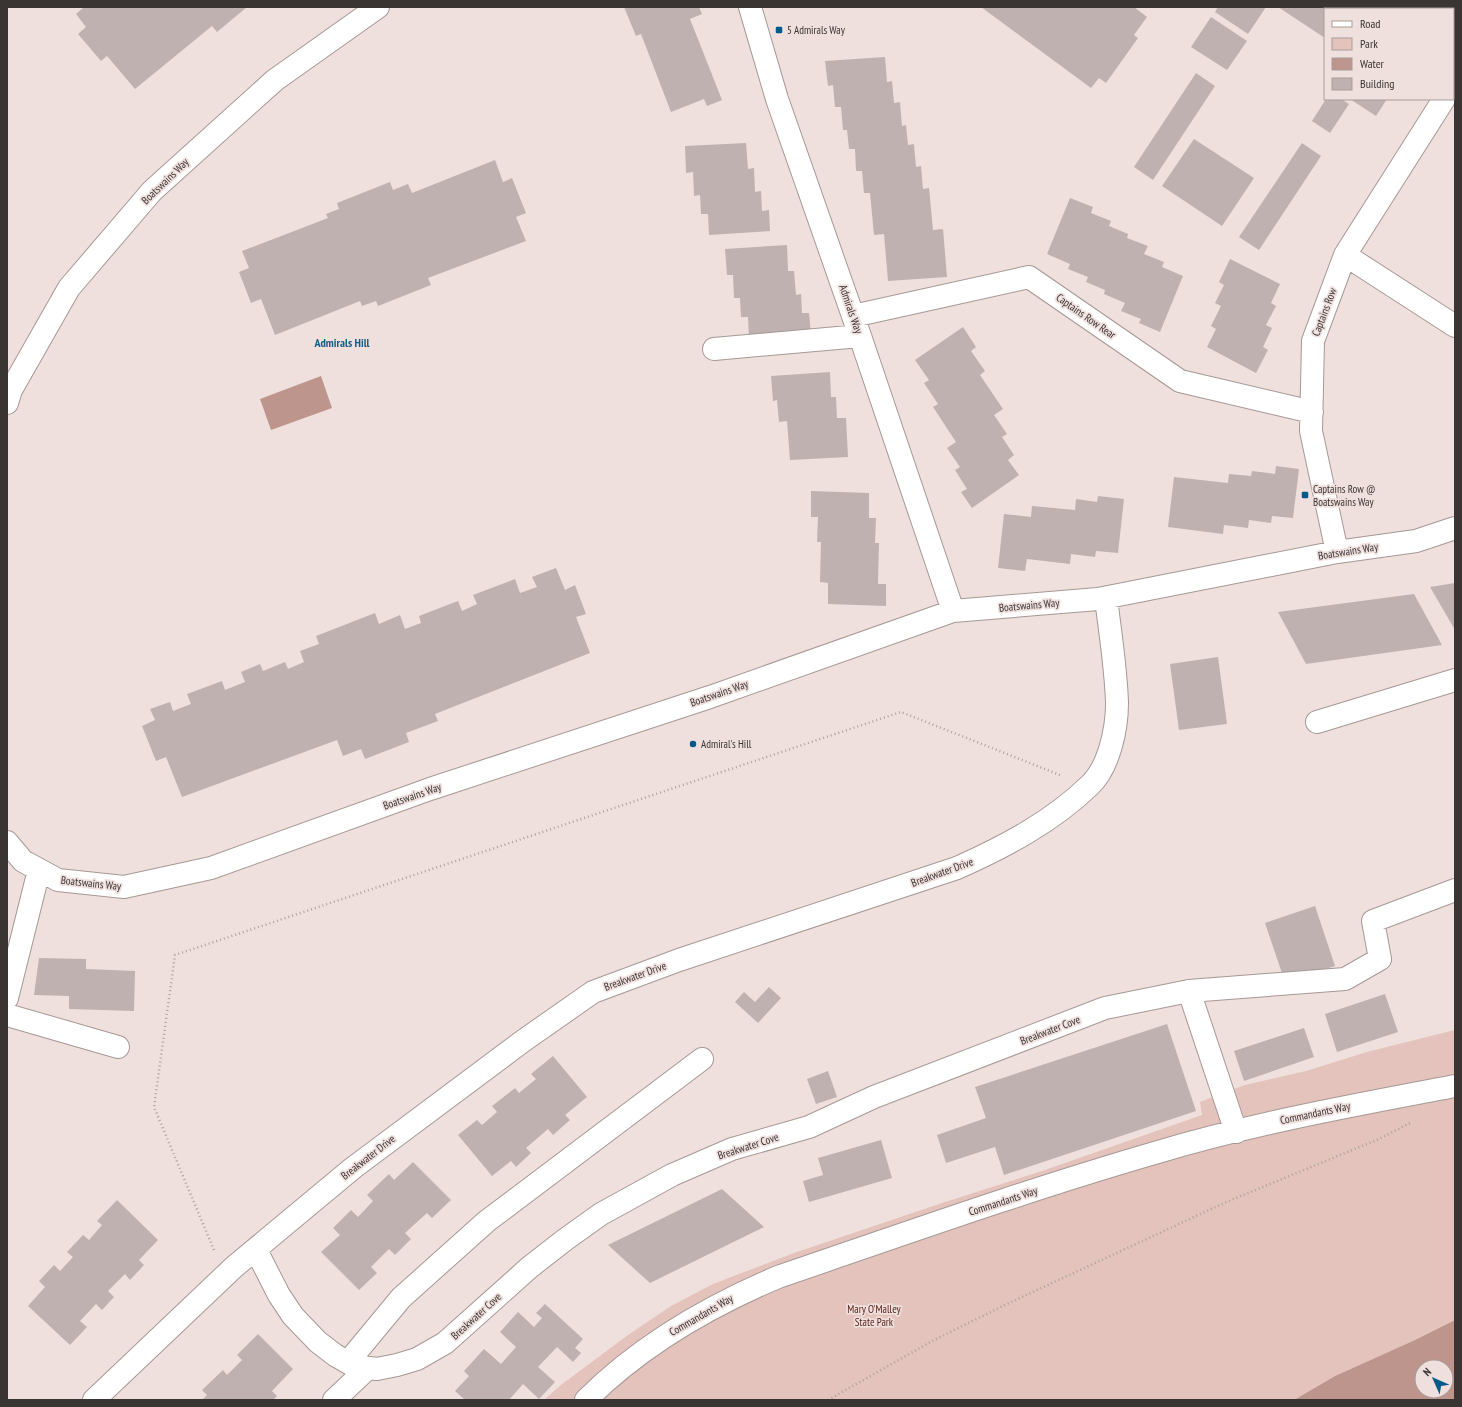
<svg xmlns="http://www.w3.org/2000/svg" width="1462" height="1407" viewBox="0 0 1462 1407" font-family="'PT Sans Narrow',sans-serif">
	<rect width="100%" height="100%" fill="#efe0dd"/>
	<path fill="#e3c3bc" d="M1455 1030V1320L1415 1340 1335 1376 1294 1400H544L561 1385 628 1335 671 1306 713 1284 794 1253 942 1203 1042 1171 1202 1115 1200 1102 1245 1085 1306 1071 1367 1052Z"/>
	<path fill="#be958d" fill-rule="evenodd" d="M321 376 332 408 271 430 260 399Z
		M1455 1320V1400H1294L1335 1376 1415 1340ZM1422 1367H1446V1391H1422Z"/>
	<path fill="#bfb1af" d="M84 7H247L217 32 212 26 135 89 107 56 101 61 78 34 86 27 76 14Z
		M624 7H699L702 14 690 19 722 100 707 106 704 99 671 112 641 34 636 36Z
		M981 7H1134L1147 17 1134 35 1138 38 1106 83 1099 78 1091 88Z
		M1218 7H1266L1248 34 1215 12Z
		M1278 7H1450L1448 9H1325V38Z
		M1211 17 1247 41 1227 70 1191 47Z
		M885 57 887 82 892 81 894 103 900 102 902 126 906 125 908 145 914 144 916 167 921 166 923 189 929 188 933 230 943 229 947 277 888 281 884 234 874 235 870 193H864L862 171H856L855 149H849L847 130H843L841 107H835L833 85 828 86 825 61Z
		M1196 73 1215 86 1153 180 1134 167Z
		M1326 99H1341L1349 104 1330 133 1312 121Z
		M1350 99H1387L1376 116Z
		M1194 139 1254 178 1222 226 1162 186Z
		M746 143 748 169 754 168 755 192 761 191 762 211 769 210 770 231 709 235 708 214H701L700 195 694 196 693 172 686 173 685 146Z
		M1302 143 1321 156 1259 250 1239 237Z
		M495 160 503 182 512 178 526 213 516 217 526 241 428 278 431 285 378 306 376 301 362 306 360 301 275 335 261 299 251 303 239 272 249 268 242 251 328 218 326 214 339 209 337 203 390 182 393 190 408 184 412 193Z
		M1070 198 1093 207 1091 213 1111 221 1109 226 1128 234 1127 238 1148 246 1144 254 1164 262 1162 267 1183 276 1160 332 1139 323 1141 319 1121 311 1125 303 1104 294 1105 290 1086 282 1088 277 1068 269 1070 264 1047 254Z
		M787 245 788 271H794L796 295 801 294 802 313H809L811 334 749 338 748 317H741L740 298H734L733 275H727L725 249Z
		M1230 259 1280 284 1271 303 1276 306 1266 325 1272 328 1263 347 1268 350 1256 373 1207 347 1216 329 1211 326 1221 306 1215 303 1224 285 1219 282Z
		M963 327 976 347 971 351 985 371 980 375 1003 409 994 415 1007 434 1002 437 1014 455 1008 460 1019 475 972 508 961 492 967 489 955 470 960 467 947 448 956 442 933 407 938 404 924 383 929 380 915 360Z
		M830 372 831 397H836L837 418H846L848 457 790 460 787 421 779 422 777 400 773 401 771 376Z
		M1276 466 1299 469 1293 518 1272 516 1271 523 1249 520 1248 528 1224 525 1223 534 1168 527 1174 477 1228 483 1229 474 1251 476 1252 471 1275 474Z
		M811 491 869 493V518H876L875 543H879L878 584H886V606L828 604V583L820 582 821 542H817L818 517H811Z
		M1098 496 1124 499 1118 553 1096 551 1095 557 1071 554 1070 564 1027 559 1025 571 998 568 1004 514 1031 517 1032 506 1075 510 1076 499 1097 502Z
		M556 568 565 590 575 585 586 614 576 617 590 653 435 714 438 721 406 733 409 742 365 759 361 749 343 756 337 740 182 797 166 757 156 761 142 726 155 720 150 709 170 702 173 711 191 704 187 694 222 681 225 690 245 682 241 672 260 664 263 671 285 662 288 669 304 662 300 651 319 644 316 636 375 613 379 624 400 615 405 629 421 623 419 616 458 601 462 611 477 604 473 595 515 579 520 593 537 587 532 577Z
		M1455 583V630L1430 587Z
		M1414 594 1442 645 1306 664 1278 612Z
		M1218 657 1227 724 1179 730 1170 664Z
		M1315 906 1335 966 1285 982 1265 923Z
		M39 958 86 959V969L135 971 134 1011 69 1009V996L34 995Z
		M769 987 781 998 758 1023 735 1002 744 992 755 1002Z
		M1385 994 1398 1032 1337 1052 1325 1014Z
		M1167 1024 1196 1111 1004 1175 995 1147 946 1163 937 1135 986 1118 975 1087Z
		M1304 1028 1314 1057 1244 1081 1234 1051Z
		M553 1056 587 1097 565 1115 570 1120 553 1135 548 1129 526 1148 531 1153 516 1167 511 1161 492 1176 458 1135 477 1120 482 1125 497 1112 492 1106 515 1088 519 1093 536 1079 531 1074Z
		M828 1071 837 1097 816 1104 807 1079Z
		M881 1140 892 1178 809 1202 803 1181 823 1175 818 1158Z
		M413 1162 451 1200 432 1218 427 1213 405 1233 411 1239 395 1255 389 1249 371 1267 377 1273 359 1290 321 1252 340 1235 333 1228 351 1210 358 1217 373 1201 367 1195 389 1174 394 1180Z
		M722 1189 764 1227 650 1283 608 1245Z
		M117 1200 158 1240 139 1260 144 1265 130 1280 125 1274 108 1291 114 1297 102 1310 96 1304 80 1321 87 1327 70 1345 28 1306 45 1287 39 1281 54 1265 60 1271 73 1257 67 1252 83 1235 89 1240 102 1225 97 1221Z
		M545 1304 583 1339 575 1348 581 1353 573 1362 557 1347 538 1367 555 1382 539 1399 523 1384 509 1400H465L455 1391 469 1376 464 1371 484 1349 501 1364 516 1347 500 1332 518 1312 534 1327 542 1318 536 1313Z
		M258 1334 293 1369 272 1391 277 1396 273 1400H202L207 1395 202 1390 223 1370 227 1375 242 1360 237 1355Z"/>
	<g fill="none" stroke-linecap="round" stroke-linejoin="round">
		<g stroke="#a69895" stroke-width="24">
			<path id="minor" d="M750 7 777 99 860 336 953 611
				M1453 85 1455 82
				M1345 255 1455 326
				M853 316 1029 277 1180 381 1312 412
				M714 349 860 336
				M7 403 11 390 69 288 152 191 275 80 378 7
				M1337 552 1311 431 1313 341 1345 255 1444 99
				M1317 722 1455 680
				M7 842 23 861 58 880 124 887 211 868 430 789 710 697 953 611 1098 599 1337 552 1416 541 1455 528
				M1189 991 1345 979 1380 959 1373 921 1455 890
				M7 998 39 870
				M7 1015 118 1047
				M256 1250 279 1295 293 1316 318 1342 335 1355 354 1366 377 1369 397 1365 417 1359 445 1343 530 1267 566 1239 601 1214 672 1175 732 1149 809 1127 874 1097 1105 1008 1189 991 1236 1132
				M348 1362 401 1298 487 1221 702 1059
				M94 1400 234 1267 353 1168 523 1041 593 992 679 960 957 868C1004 847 1052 822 1090 785 1109 767 1117 729 1117 703 1116 668 1110 632 1106 598
				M334 1400 368 1368
				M586 1400C641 1345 707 1307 778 1277 904 1234 1030 1189 1158 1152 1255 1123 1355 1105 1455 1086"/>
		</g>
		<path stroke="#aca19e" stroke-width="2.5" stroke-dasharray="1 3" stroke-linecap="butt" d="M214 1250 154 1107 175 955 901 712 1060 775
			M828 1400 934 1340 1007 1304 1224 1203 1379 1139 1410 1123"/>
		<use href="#minor" stroke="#fff" stroke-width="22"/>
	</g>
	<g fill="#005b8c" stroke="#efe0dd" stroke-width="1.5">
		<rect x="775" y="26" width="8" height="8" rx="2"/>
		<rect x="1301" y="491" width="8" height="8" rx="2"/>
		<circle cx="693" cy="744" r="4"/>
	</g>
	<g text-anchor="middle" stroke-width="3.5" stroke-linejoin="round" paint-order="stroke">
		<g font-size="11" fill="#3a3433" stroke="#efe0dd" text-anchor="start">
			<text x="787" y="34">5 Admirals Way</text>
			<text x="1313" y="493">Captains Row @<tspan x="1313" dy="13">Boatswains Way</tspan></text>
			<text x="701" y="748">Admiral's Hill</text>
		</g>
		<g font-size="11" fill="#3a3433" stroke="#efe0dd">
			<text transform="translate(165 181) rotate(-44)" y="4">Boatswains Way</text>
			<text transform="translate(851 309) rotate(71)" y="4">Admirals Way</text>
			<text transform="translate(1324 312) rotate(-69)" y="4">Captains Row</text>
			<text transform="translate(1086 316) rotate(35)" y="4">Captains Row Rear</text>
			<text transform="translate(1348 551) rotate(-9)" y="4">Boatswains Way</text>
			<text transform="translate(1029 605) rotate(-5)" y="4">Boatswains Way</text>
			<text transform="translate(719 693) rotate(-19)" y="4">Boatswains Way</text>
			<text transform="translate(412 796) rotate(-19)" y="4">Boatswains Way</text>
			<text transform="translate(942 872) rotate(-20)" y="4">Breakwater Drive</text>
			<text transform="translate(91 883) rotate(6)" y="4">Boatswains Way</text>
			<text transform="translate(635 976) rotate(-20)" y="4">Breakwater Drive</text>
			<text transform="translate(1050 1030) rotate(-21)" y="4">Breakwater Cove</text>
			<text transform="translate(1315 1113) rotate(-12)" y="4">Commandants Way</text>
			<text transform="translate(748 1146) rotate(-18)" y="4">Breakwater Cove</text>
			<text transform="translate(368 1157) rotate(-38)" y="4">Breakwater Drive</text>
			<text transform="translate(1003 1201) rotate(-18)" y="4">Commandants Way</text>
			<text transform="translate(701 1315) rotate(-30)" y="4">Commandants Way</text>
			<text transform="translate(476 1316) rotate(-42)" y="4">Breakwater Cove</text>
		</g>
		<g font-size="11" fill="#541f16" stroke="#efe0dd">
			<text x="874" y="1313">Mary O'Malley<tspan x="874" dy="13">State Park</tspan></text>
		</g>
		<g font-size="12" font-weight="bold" fill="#125c89" stroke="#efe0dd">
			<text x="342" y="347">Admirals Hill</text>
		</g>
	</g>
	<rect width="1462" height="1407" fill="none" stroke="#3a3433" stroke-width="16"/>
	<rect x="1324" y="8" width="130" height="92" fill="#efe0dd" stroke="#a79b99"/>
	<rect x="1332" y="21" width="20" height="6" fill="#ffffff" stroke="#a79b99"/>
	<text x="1360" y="28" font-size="12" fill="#3a3433">Road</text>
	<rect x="1332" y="38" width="20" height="12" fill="#e3c3bc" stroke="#a79b99"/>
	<text x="1360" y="48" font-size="12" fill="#3a3433">Park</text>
	<rect x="1332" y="58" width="20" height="12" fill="#be958d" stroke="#a79b99"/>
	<text x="1360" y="68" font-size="12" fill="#3a3433">Water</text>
	<rect x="1332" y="78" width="20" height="12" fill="#bfb1af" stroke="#a79b99"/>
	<text x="1360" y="88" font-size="12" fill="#3a3433">Building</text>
	<g transform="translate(1434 1379) rotate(315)"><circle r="19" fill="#efe0dd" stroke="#a79b99"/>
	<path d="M0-3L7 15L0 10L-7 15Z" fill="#005b8c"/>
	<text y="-6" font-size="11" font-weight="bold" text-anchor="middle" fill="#3a3433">N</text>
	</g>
</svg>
